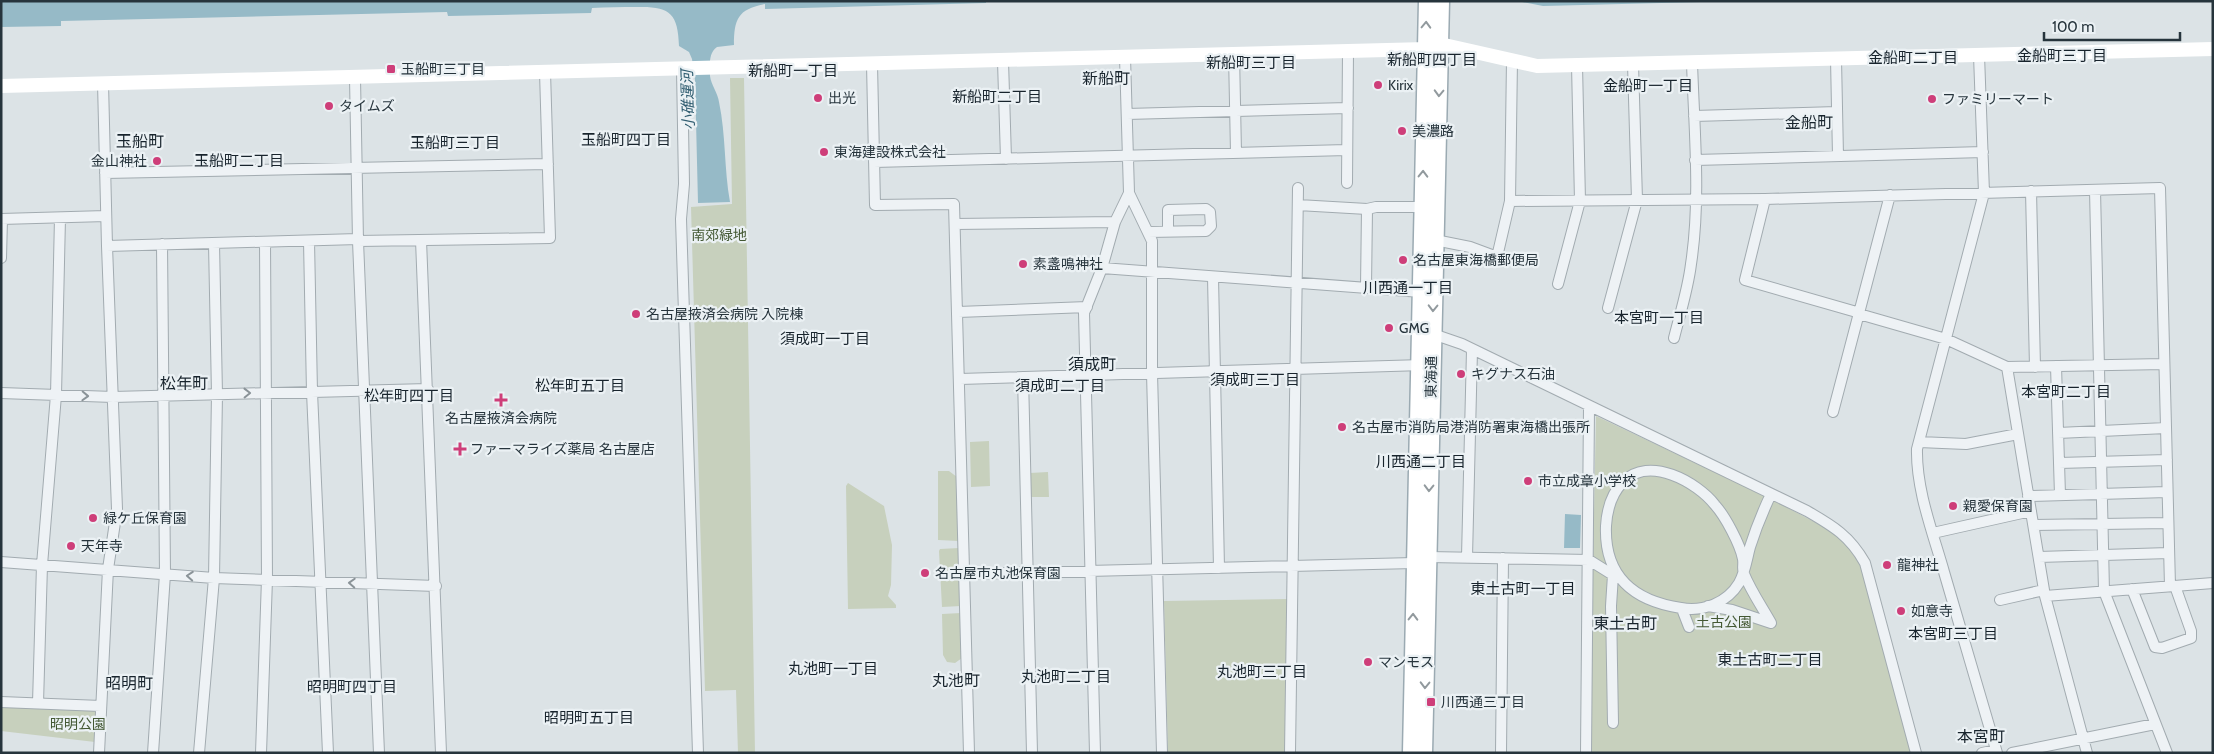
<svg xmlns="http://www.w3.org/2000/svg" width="2214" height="754" viewBox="0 0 2214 754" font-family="Cabin,'Noto Sans JP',sans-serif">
	<rect width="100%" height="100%" fill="#dce3e6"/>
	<path fill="#c7d0bd" d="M730 78H744L755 753H738L736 690 705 691 691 207 732 204Z
		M1596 416 1763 495 1826 528 1843 540 1862 564 1867 591 1870 593 1911 753H1589Z
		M989 441 990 486 971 487 970 442Z
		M938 471H949L957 477 959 541 938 540Z
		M1048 472 1049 497H1031L1030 473Z
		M848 483 884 506 892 545 891 585 888 596 896 605V608L848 609 846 486Z
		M959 548 961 606 942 607 939 551 940 549Z
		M1289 599 1286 753H1168L1164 601Z
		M961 613 962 658 955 663 947 662 943 655 942 614Z
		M1 705 93 710 96 712 95 742 1 731Z"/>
	<path fill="#96bac7" d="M1 1H986V3L765 9V4C738 9 734 19 734 45L717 47C708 53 710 66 710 76 711 85 718 93 719 102 726 135 724 169 730 202L698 203 695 80 692 59 689 52 679 46C678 12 669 6 636 7 621 7 607 7 592 8L591 13 448 16 447 12 61 21V26L1 27Z
		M1517 1H1740L1543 6Z
		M1565 514 1581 515 1580 548H1564Z"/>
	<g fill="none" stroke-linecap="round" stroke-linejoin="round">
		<g stroke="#a2abb0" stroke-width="12">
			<path id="street" d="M1234 54 1236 153
				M1979 55 1984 193 1917 449C1916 490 1933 533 1944 572 1962 632 1979 693 1997 753
				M1836 59 1838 156
				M1003 61 1006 159
				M872 64 875 205 954 204 969 753
				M682 69 684 184 681 219 698 753
				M355 78 358 241 379 753
				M1127 114 1348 108
				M1694 116 1837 112
				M1695 160 1983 152
				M874 162 1347 150
				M105 173 548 164
				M1347 183 1348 51
				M2095 190 2104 591 2167 753
				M2031 191 2035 367
				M1129 193 1152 241V373L1162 753
				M1765 199 1745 280 1860 313
				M1510 201 1765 199 2160 188 2170 586
				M1298 205 1367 209 1366 287
				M1367 209 1376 207H1422
				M1 219 106 216
				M955 224 1115 222
				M1148 232 1206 231 1211 226 1210 212 1206 209 1168 210V231
				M421 240 441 753
				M1435 240 1470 247 1497 257 1510 201 1512 60
				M309 241 312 392 328 753
				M358 241 550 238 545 72
				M107 246 358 239
				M1 258 2 219
				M1102 268 1421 292
				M1213 277 1219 568
				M1558 284 1580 201 1577 65
				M1608 308 1637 200 1633 64
				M958 312 1087 307
				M1859 314 1946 339 2007 367 2164 364
				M1430 333 1462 344 1807 511C1833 526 1850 536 1865 563L1916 753
				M1674 338C1680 314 1688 289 1691 264 1701 198 1694 129 1692 62
				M2056 366 2060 495
				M2007 367 2045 596 2087 753
				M1023 377 1032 753
				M960 379 1423 365
				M1 393 113 397 428 389
				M1833 412 1890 195
				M2058 433 2166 428
				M1919 442 1966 444 2018 434
				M2059 463 2167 460
				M2028 496 2167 492
				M2034 525 2168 523
				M1933 533 2031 511
				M1428 557 1589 560 1613 575 1611 606 1613 723
				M1467 557 1472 350
				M2039 557 2169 553
				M1 562 214 578 436 586
				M965 574 1414 563
				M2132 589 2155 647 2162 648 2191 638V631L2175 586
				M2045 596 2213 583
				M2000 600 2044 590
				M1708 606 1732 610 1771 623C1762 607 1751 591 1744 574 1742 569 1744 564 1743 559 1740 544 1725 516 1715 505 1697 482 1649 455 1623 482 1611 494 1607 509 1606 526 1604 576 1633 601 1681 608 1703 612 1727 603 1739 583 1745 573 1747 558 1750 547 1756 528 1763 511 1771 494
				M1682 609 1689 627
				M1 702 101 706
				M38 703 42 565 56 395 60 218
				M99 753 108 569 117 509 107 246 103 83
				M153 753 165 574 162 244
				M199 753 214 578 217 394 214 243
				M261 753 267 579 265 242
				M1095 753 1084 313 1102 268 1115 222 1129 193 1125 57
				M1290 753 1298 188
				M1501 753 1503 558
				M1586 753 1589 407
				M1982 753 1996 750
				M2012 753 2155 724"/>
		</g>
		<g stroke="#9baab2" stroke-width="19">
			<path id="primary" d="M1411 753 1427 1
				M1424 753 1441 1"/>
		</g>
		<use href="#street" stroke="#eef2f5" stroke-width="10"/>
		<path stroke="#fff" stroke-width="14" d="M1 86 1348 51 1426 49 1440 44 1537 66 2213 49"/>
		<use href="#primary" stroke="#fff" stroke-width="16"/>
	</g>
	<defs><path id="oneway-chevron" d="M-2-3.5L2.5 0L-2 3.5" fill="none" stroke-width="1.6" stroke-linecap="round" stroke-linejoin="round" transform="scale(1.25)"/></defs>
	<g stroke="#929a9e">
		<use href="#oneway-chevron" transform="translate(1426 25) rotate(-88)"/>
		<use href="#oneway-chevron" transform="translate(1439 93) rotate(92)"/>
		<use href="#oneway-chevron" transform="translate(1423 174) rotate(-89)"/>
		<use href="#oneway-chevron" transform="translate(1433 308) rotate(91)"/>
		<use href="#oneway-chevron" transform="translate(1429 488) rotate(91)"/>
		<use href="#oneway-chevron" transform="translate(1413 617) rotate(-89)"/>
		<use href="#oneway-chevron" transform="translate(1425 685) rotate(91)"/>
	</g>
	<g stroke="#8a9398">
		<use href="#oneway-chevron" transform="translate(247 393) rotate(-1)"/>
		<use href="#oneway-chevron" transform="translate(85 396) rotate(2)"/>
		<use href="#oneway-chevron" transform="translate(190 576) rotate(-176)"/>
		<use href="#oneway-chevron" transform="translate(352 583) rotate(-177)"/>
	</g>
	<g fill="#ce3e79" stroke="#ebf1f4" stroke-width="2">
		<rect x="386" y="64" width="10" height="10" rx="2.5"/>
		<circle cx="1378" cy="85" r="5"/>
		<circle cx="818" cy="98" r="5"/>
		<circle cx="1932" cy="99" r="5"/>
		<circle cx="329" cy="106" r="5"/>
		<circle cx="1402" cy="131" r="5"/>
		<circle cx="824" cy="152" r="5"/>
		<circle cx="157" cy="161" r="5"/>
		<circle cx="1403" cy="260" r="5"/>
		<circle cx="1023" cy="264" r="5"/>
		<circle cx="636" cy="314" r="5"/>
		<circle cx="1389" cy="328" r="5"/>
		<circle cx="1461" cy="374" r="5"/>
		<path d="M498.5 392.5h5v5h5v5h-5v5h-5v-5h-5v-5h5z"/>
		<circle cx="1342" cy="427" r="5"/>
		<path d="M457.5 441.5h5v5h5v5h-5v5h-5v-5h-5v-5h5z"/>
		<circle cx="1528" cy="481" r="5"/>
		<circle cx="1953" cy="506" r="5"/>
		<circle cx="93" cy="518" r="5"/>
		<circle cx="71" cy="546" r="5"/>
		<circle cx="1887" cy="565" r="5"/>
		<circle cx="925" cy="573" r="5"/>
		<circle cx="1901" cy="611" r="5"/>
		<circle cx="1368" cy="662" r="5"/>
		<rect x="1426" y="697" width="10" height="10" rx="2.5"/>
	</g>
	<g text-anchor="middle" stroke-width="4.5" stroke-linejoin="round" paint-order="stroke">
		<g font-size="14" fill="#26343c" stroke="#ebf1f4" text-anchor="start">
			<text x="401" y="74">玉船町三丁目</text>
			<text x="1388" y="90">Kirix</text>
			<text x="828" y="103">出光</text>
			<text x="1942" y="104">ファミリーマート</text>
			<text x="339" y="111">タイムズ</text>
			<text x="1412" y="136">美濃路</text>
			<text x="834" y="157">東海建設株式会社</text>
			<text x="147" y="166" text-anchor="end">金山神社</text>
			<text x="1413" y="265">名古屋東海橋郵便局</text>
			<text x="1033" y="269">素盞鳴神社</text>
			<text x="646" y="319">名古屋掖済会病院 入院棟</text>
			<text x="1399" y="333">GMG</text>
			<text x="1471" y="379">キグナス石油</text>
			<text x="501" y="423" text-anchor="middle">名古屋掖済会病院</text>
			<text x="1352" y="432">名古屋市消防局港消防署東海橋出張所</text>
			<text x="470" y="454">ファーマライズ薬局 名古屋店</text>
			<text x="1538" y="486">市立成章小学校</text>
			<text x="1963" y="511">親愛保育園</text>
			<text x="103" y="523">緑ケ丘保育園</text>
			<text x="81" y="551">天年寺</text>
			<text x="1897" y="570">龍神社</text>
			<text x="935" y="578">名古屋市丸池保育園</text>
			<text x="1911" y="616">如意寺</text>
			<text x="1378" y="667">マンモス</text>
			<text x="1441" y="707">川西通三丁目</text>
		</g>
		<g font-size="14" fill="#435833" stroke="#ebf1f4">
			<text x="719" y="240">南郊緑地</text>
			<text x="1724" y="627">土古公園</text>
			<text x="78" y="729">昭明公園</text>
		</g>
		<g font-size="14" fill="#26343c" stroke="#ebf1f4">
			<text transform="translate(1431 377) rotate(-89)" y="5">東海通</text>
		</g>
		<g font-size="15" fill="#18242d" stroke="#ebf1f4">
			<text x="2062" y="61">金船町三丁目</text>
			<text x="1913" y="63">金船町二丁目</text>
			<text x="1432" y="65">新船町四丁目</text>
			<text x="1251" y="68">新船町三丁目</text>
			<text x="793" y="76">新船町一丁目</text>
			<text x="1648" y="91">金船町一丁目</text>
			<text x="997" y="102">新船町二丁目</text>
			<text x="626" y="145">玉船町四丁目</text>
			<text x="455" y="148">玉船町三丁目</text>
			<text x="239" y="166">玉船町二丁目</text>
			<text x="1408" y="293">川西通一丁目</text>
			<text x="1659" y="323">本宮町一丁目</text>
			<text x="825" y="344">須成町一丁目</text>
			<text x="1255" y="385">須成町三丁目</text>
			<text x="580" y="391">松年町五丁目</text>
			<text x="1060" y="391">須成町二丁目</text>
			<text x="2066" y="397">本宮町二丁目</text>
			<text x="409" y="401">松年町四丁目</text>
			<text x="1421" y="467">川西通二丁目</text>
			<text x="1523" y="594">東土古町一丁目</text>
			<text x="1953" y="639">本宮町三丁目</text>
			<text x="1770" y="665">東土古町二丁目</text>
			<text x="833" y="674">丸池町一丁目</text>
			<text x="1262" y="677">丸池町三丁目</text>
			<text x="1066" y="682">丸池町二丁目</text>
			<text x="352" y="692">昭明町四丁目</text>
			<text x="589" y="723">昭明町五丁目</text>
		</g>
		<g font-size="15" font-style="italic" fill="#305d70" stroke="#ebf1f4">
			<text transform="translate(688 100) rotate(-92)" y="5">小碓運河</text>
		</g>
		<g font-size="16" fill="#18242d" stroke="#ebf1f4">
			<text x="1106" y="84">新船町</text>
			<text x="1809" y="128">金船町</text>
			<text x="140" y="147">玉船町</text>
			<text x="1092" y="370">須成町</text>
			<text x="184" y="389">松年町</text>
			<text x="1625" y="629">東土古町</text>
			<text x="956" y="686">丸池町</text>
			<text x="129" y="689">昭明町</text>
			<text x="1981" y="742">本宮町</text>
		</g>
	</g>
	<rect width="2214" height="754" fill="none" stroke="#26343c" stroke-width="5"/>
	<path d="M2044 32v8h136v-8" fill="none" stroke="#26343c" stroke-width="2.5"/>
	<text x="2052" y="32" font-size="15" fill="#26343c" stroke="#ebf1f4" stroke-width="4" paint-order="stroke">100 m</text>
</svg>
